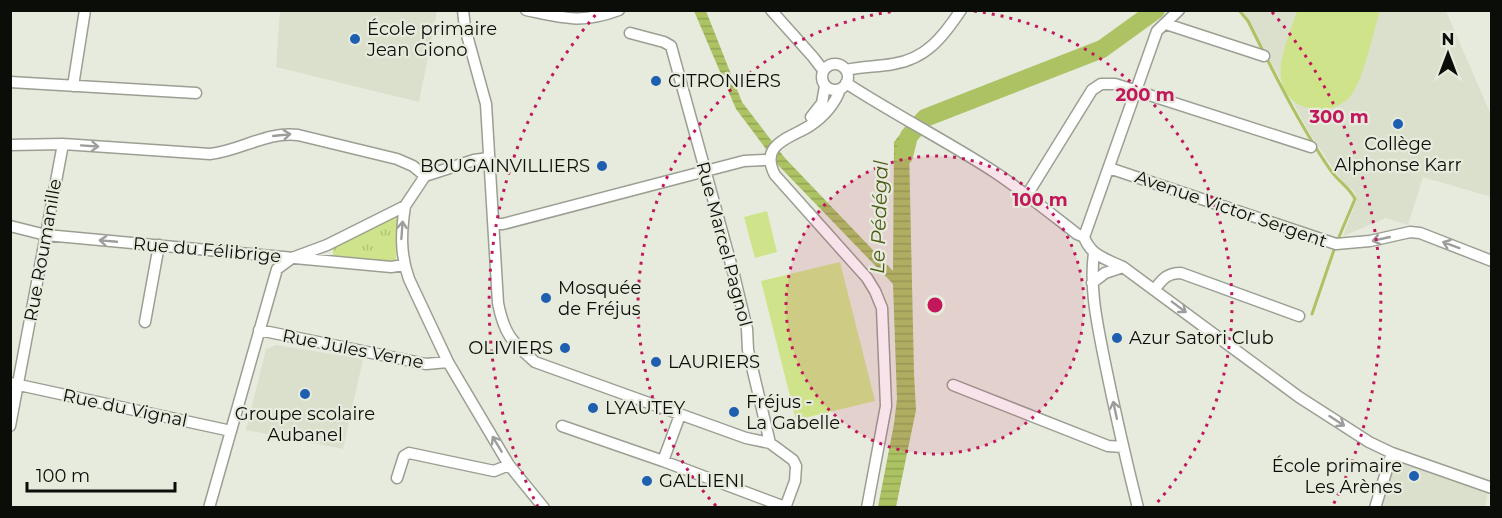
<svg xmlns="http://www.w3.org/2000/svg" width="1502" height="518" viewBox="0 0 1502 518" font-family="Montserrat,sans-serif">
	<defs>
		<pattern id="grass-tufts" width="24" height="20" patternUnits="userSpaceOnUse" patternTransform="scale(1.5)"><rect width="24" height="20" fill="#cfe48a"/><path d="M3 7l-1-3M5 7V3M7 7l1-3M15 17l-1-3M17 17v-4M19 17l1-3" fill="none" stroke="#b0c276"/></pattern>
		<pattern id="water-rules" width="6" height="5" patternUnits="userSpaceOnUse" patternTransform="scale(1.5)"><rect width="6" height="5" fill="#acc263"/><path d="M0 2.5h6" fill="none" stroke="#93a654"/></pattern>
	</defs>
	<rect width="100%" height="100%" fill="#e7ebde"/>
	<path fill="#dae0cc" d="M280 11H437L419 102 276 67Z
		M1243 11H1446L1491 115V197L1423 177 1408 225 1386 218 1343 236 1356 201 1355 193 1338 176 1309 132Z
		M276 345 363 359 343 449 246 430 266 349Z
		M1393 461 1488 492 1485 507 1379 508Z"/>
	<path fill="url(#grass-tufts)" d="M395 215 398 218 396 262 333 257V247Z"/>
	<path fill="#cfe48a" d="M1297 11H1380C1374 30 1363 80 1352 94 1332 121 1284 111 1281 78 1278 57 1291 31 1297 11Z
		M767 211 777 252 755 258 744 217Z
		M840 262 875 401 796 420 761 281Z"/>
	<path fill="url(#water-rules)" d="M694 11H706L742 102 784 157 893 271 894 142 905 128 915 135 909 148 914 373 916 410 896 507H878L894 424 897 399 893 284 778 165 736 109Z"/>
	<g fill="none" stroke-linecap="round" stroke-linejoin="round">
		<path stroke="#acc263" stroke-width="3" d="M1239 10 1248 21 1263 51
			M1266 57C1286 97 1306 135 1331 171 1339 182 1349 187 1355 199L1336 244 1312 314"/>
		<path stroke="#acc263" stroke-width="18" d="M904 156 909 136 925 118 1102 49 1156 10"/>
		<g stroke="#9b9f93" stroke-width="13">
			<path id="minor" d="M463 10 465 28 486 104 498 303C504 334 512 342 535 362L746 438 770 443 793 460 796 466 795 481 785 508
				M526 10C564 18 581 24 619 10
				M771 10 813 57 823 70
				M1166 24 1264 56
				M630 33 664 42 671 46 734 275 747 329 748 350 770 443
				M822 77a13 13 0 1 1 26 0a13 13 0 1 1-26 0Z
				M846 70C862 66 877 67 893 64 926 59 943 37 961 10
				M10 82 196 93
				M846 83C895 115 947 141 996 173 1024 192 1050 213 1077 234L1084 237C1091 256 1106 259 1123 267L1299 397 1369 442 1392 453 1492 488
				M73 86 85 10
				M840 89C836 103 823 117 811 125 792 138 758 143 775 175L867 278 875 291 882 308 886 406 867 508
				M811 117 822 103 825 86
				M10 145 63 144 210 154C240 151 267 131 298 135L397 159 413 166 425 176
				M1109 168 1336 244 1370 241 1410 232 1420 233 1492 261
				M1027 195 1092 90 1101 84H1115L1311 147
				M405 206C401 232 400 254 409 279L448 362 509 465 544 508
				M494 224H503L744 161 764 160
				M10 226 46 235 391 267 404 265
				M1084 237 1157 31 1179 10
				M1094 253C1089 290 1098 327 1105 363 1115 412 1126 460 1138 508
				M1092 283 1105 273 1123 267
				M1155 289C1163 278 1168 273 1181 273L1299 316
				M145 322 159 245
				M259 330 426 364 448 362
				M10 383 231 431
				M953 385 1108 446 1123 447
				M10 426 63 144
				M562 426 663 461 785 507
				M663 461 680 415
				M397 478 404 456 409 453 494 471 509 465
				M209 508 277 269 292 258 327 245 405 206 425 176 474 160 488 158
				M1375 508 1392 453"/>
		</g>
		<use href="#minor" stroke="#fff" stroke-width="10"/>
	</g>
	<defs><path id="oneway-shaft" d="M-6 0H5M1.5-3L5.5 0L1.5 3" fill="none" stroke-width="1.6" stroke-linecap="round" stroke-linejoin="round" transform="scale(1.5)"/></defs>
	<g stroke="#9d9e9c">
		<use href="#oneway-shaft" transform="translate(282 135) rotate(-6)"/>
		<use href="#oneway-shaft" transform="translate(90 146) rotate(4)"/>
		<use href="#oneway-shaft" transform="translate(402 230) rotate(-86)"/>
		<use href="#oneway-shaft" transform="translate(1381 239) rotate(167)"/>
		<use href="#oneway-shaft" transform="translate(108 241) rotate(-175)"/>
		<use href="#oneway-shaft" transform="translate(1451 245) rotate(-159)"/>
		<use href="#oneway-shaft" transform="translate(1179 307) rotate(37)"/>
		<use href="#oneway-shaft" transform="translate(1115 410) rotate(-102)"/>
		<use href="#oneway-shaft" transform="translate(1337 421) rotate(33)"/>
		<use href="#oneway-shaft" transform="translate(497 444) rotate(-121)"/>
	</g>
	<circle cx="935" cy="305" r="149" fill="#c2185b" fill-opacity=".12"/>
	<g fill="none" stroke="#c2185b" stroke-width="3" stroke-dasharray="3 6">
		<circle cx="935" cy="305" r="149"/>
		<path d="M716 506A297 297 0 0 1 896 11M974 11A297 297 0 0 1 1154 506"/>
		<path d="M538 507A446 446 0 0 1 598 12M1272 12A446 446 0 0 1 1332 507"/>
	</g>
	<g fill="#1e5fb0" stroke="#e7ebde" stroke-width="2">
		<circle cx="355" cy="39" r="6"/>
		<circle cx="656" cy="81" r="6"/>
		<circle cx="1398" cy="124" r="6"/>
		<circle cx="602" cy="166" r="6"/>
		<circle cx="546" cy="298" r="6"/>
		<circle cx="1117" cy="338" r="6"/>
		<circle cx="565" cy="348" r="6"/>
		<circle cx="656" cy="362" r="6"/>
		<circle cx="305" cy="394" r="6"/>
		<circle cx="593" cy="408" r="6"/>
		<circle cx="734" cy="412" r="6"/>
		<circle cx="1414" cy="476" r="6"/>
		<circle cx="647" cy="481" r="6"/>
	</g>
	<g text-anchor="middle" stroke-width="4.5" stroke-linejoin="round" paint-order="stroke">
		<g font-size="18" fill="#0b0d08" stroke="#e7ebde" text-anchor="start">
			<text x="367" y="35">École primaire<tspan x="367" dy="21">Jean Giono</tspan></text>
			<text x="668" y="87">CITRONIERS</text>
			<text x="1398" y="150" text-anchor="middle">Collège<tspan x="1398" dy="21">Alphonse Karr</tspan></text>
			<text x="590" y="172" text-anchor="end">BOUGAINVILLIERS</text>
			<text x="558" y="294">Mosquée<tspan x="558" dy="21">de Fréjus</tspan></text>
			<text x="1129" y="344">Azur Satori Club</text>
			<text x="553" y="354" text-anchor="end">OLIVIERS</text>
			<text x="668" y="368">LAURIERS</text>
			<text x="746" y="408">Fréjus -<tspan x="746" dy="21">La Gabelle</tspan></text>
			<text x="605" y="414">LYAUTEY</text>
			<text x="305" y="420" text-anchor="middle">Groupe scolaire<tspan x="305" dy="21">Aubanel</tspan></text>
			<text x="1402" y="472" text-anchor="end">École primaire<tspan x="1402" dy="21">Les Arènes</tspan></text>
			<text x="659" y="487">GALLIENI</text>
		</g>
		<g font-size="18" fill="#0b0d08" stroke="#e7ebde">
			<text transform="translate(1231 209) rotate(19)" y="6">Avenue Victor Sergent</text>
			<text transform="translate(724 244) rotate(75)" y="6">Rue Marcel Pagnol</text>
			<text transform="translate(43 250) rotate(-80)" y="6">Rue Roumanille</text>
			<text transform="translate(207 250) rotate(5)" y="6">Rue du Félibrige</text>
			<text transform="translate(353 349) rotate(11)" y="6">Rue Jules Verne</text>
			<text transform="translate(125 408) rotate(12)" y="6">Rue du Vignal</text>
		</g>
		<g font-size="20" font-style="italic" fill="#4d5a15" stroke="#e7ebde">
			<text transform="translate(879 217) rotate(-88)" y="7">Le Pédégal</text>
		</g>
	</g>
	<circle cx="935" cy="305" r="9" fill="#c2185b" stroke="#e7ebde" stroke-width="3"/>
	<g font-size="18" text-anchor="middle" font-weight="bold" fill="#c2185b" stroke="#e7ebde" stroke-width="4.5" stroke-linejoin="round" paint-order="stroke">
		<text x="1145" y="101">200 m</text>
		<text x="1339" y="123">300 m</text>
		<text x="1040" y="206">100 m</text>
	</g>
	<rect width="1502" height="518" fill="none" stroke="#0b0d08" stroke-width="24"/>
	<g transform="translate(1448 54)" stroke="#e7ebde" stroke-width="4.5" paint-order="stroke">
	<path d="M0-4.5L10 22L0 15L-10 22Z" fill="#0b0d08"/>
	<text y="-9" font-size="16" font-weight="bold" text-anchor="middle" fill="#0b0d08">N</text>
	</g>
	<path d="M27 482v9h148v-9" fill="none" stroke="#0b0d08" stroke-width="3"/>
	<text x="36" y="482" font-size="18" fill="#0b0d08" stroke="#e7ebde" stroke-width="4.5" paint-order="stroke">100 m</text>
</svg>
